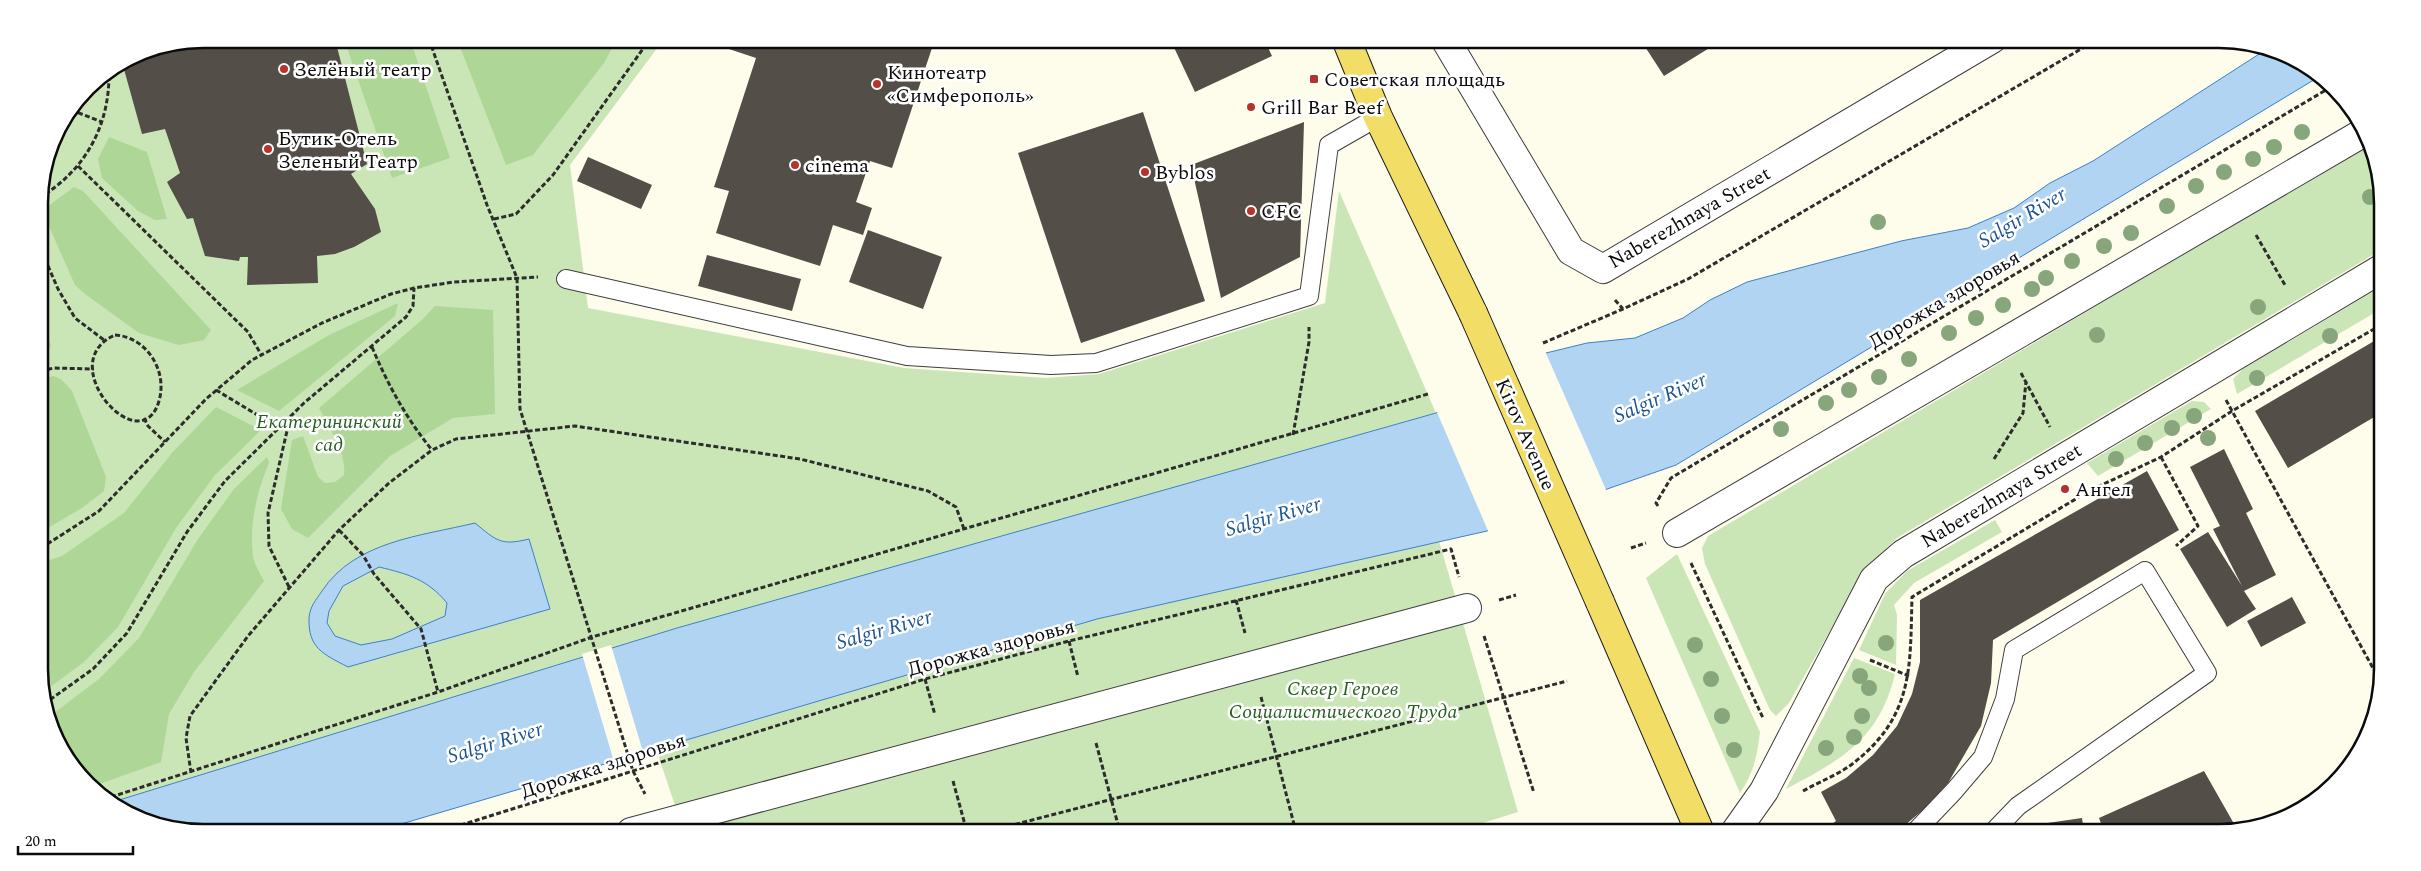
<svg xmlns="http://www.w3.org/2000/svg" width="2421" height="871" viewBox="0 0 2421 871" font-family="Spectral,serif">
	<rect width="100%" height="100%" fill="#fefceb"/>
	<path fill="#cae6b7" d="M203 39H664L570 165 588 308 904 368 1046 378 1099 374 1325 303 1339 191 1436 413 677 628 116 801 80 777 42 700 39 192 56 130 94 80 140 51Z
		M2370 144 2381 181V250L1897 538 1864 571 1789 703 1776 716 1770 710 1705 564 1702 548 1708 536Z
		M2381 287V309L2237 394 2233 379 2243 369Z
		M2192 401 2204 402 2211 409 2098 476 2087 463Z
		M1995 520 2002 532 1914 583 1894 605 1897 615 1896 665 1859 650 1885 594 1907 571Z
		M1439 541 1518 812 1454 832H684L656 749 1097 619Z
		M1677 554 1760 732C1757 757 1754 772 1740 793L1646 578Z
		M1854 658 1895 674C1879 739 1843 759 1786 789Z"/>
	<path fill="#add697" d="M344 39H410L450 158 392 178Z
		M457 39H617L604 63 533 155 506 165Z
		M109 137 147 152 167 219 155 220 138 211 102 178 98 159Z
		M74 187 83 191 211 330 204 340 179 345 139 333 85 294 75 285 48 224 44 209Z
		M398 303 395 316 279 411 237 390 329 335Z
		M435 306 493 310 495 414 453 418 390 456 308 538 292 529 281 509 292 440 303 436 318 477 325 483 335 482 344 475C347 454 329 427 319 408L423 319Z
		M40 313 51 346 45 353 40 355Z
		M53 376 61 379 72 391 106 477 104 491 82 508 41 532 40 380Z
		M216 407 261 430 215 475 176 528 118 627 84 662 42 693 41 563 62 556 124 513 172 453Z
		M267 457 269 463C257 491 249 524 253 556 254 564 260 573 264 581L194 672 169 714 161 762 94 786 80 777 50 716 99 679 139 638 198 539 234 489Z"/>
	<path fill="#b2d4f3" stroke="#3d81c6" fill-rule="evenodd" d="M2270 47 2317 78 1676 465 1487 531 1097 619 374 832H203L150 824 116 801 677 628 1436 413 1546 353 1587 343 1635 338 1683 318 1710 300 1747 282 1901 241 1968 228 2014 208 2050 183 2093 161Z
		M475 523C497 541 501 546 529 539L550 609 348 667C323 654 308 648 309 618 310 606 316 600 322 591 355 541 421 536 475 523ZM379 567C408 574 427 579 447 603L445 616 392 639 361 645 335 636 327 623 329 611 343 586Z"/>
	<path fill="#fefceb" d="M1545 351 1607 492 1489 533 1436 410Z
		M611 645 644 755 615 765 582 654Z"/>
	<path fill="#534e48" d="M203 39H335L367 164 351 174 375 209 381 232 354 247 335 254 317 256 318 283 247 285 248 257H240L239 261 205 256 193 218 187 219 167 182 180 173 165 129 142 134 122 62 140 51Z
		M732 39H935L892 168 870 161 856 202 872 208 863 235 833 225 820 266 716 233 729 191 714 187 756 58 729 49Z
		M1170 39H1264L1272 56 1195 92Z
		M1640 39H1724L1664 76Z
		M1143 112 1205 301 1081 343 1018 153Z
		M1304 122 1300 257 1221 298 1191 165Z
		M588 157 652 185 641 209 577 181Z
		M868 230 942 257 923 309 849 282Z
		M707 255 801 279 792 311 698 286Z
		M2381 337V413L2288 468 2255 411Z
		M2224 449 2253 509 2246 513 2276 575 2244 591 2256 609 2227 627 2180 549 2208 532 2242 586 2213 529 2220 526 2190 467Z
		M2147 471 2179 530 1993 640 1991 683 1981 726 1948 783 1924 809 1897 832H1822L1836 821 1821 792 1846 778 1873 755 1897 726 1912 694 1920 662V600Z
		M2292 597 2306 623 2261 647 2247 621Z
		M2204 771 2233 822 2209 832H2104L2099 818Z
		M2082 818 2084 832H2019V827Z"/>
	<g fill="none" stroke-linecap="round" stroke-linejoin="round">
		<g stroke="#3e3e3e" stroke-width="20">
			<path id="lane" d="M566 279 907 356 1051 365 1096 363 1309 296 1329 145 1378 117
				M1915 832 1954 791 1983 757 2005 699 2014 650 2145 571 2207 673 2018 806 1993 832"/>
		</g>
		<g stroke="#3e3e3e" stroke-width="30">
			<path id="street" d="M1445 39 1571 251 1603 269 1992 39
				M1677 533 2366 131
				M631 832 1467 608
				M1735 832 1764 791 1874 579 1903 554 2381 269"/>
		</g>
		<g stroke="#1c1c1c" stroke-width="30">
			<path id="primary" d="M1346 39 1378 117 1473 313
				M1600 602 1700 832"/>
		</g>
		<path stroke="#2d2d2d" stroke-width="3" stroke-dasharray="5 2.5" stroke-linecap="butt" d="M429 39 487 205 517 278 520 409 633 771 645 794
			M71 110 102 122
			M78 166 248 332 262 356
			M39 198C86 170 110 125 109 71
			M494 219 516 214 553 175 650 39
			M2256 235 2285 285
			M39 245 58 289 75 318 104 340
			M1615 300 1623 309
			M115 335C146 337 168 370 159 401 141 463 51 363 115 335Z
			M1543 343 1623 309 1688 279 2098 39
			M372 347C388 385 406 418 432 450
			M40 371 54 368 94 369
			M2021 373 2050 427
			M216 390 279 428
			M2226 400 2374 670
			M144 418 148 426 165 442
			M1293 435 1309 342V327
			M2161 457 2198 526 2176 546
			M1994 459 2023 413 2026 381
			M1658 506 1656 503 1671 478 2331 87
			M339 530 363 555 374 574 421 629 438 692
			M41 548 99 511 206 399 252 360 322 323 391 294 414 288 454 282 538 277
			M1631 548 1646 543
			M1691 563 1763 718
			M289 587 269 546 268 513 290 418
			M1236 600 1245 633
			M1499 600 1516 595
			M1484 636 1534 793
			M1069 641 1078 677
			M1870 660 1909 676
			M925 679 935 715
			M1261 697 1296 832
			M44 704 93 669 127 633 187 532 225 481 304 403 406 317 413 306 414 288
			M1096 743 1120 832
			M191 773 186 738 190 716 248 636 339 530 389 483 432 450 456 439 575 426 800 459 928 491 956 507 964 529
			M953 781 967 832
			M1803 791C1819 782 1837 775 1851 765 1914 717 1910 668 1912 597L2089 491 2161 457 2232 411 2381 325
			M111 797 438 692 592 637 1428 394
			M439 832 925 679 1069 641 1451 549 1459 577
			M986 832 1567 681"/>
		<use href="#lane" stroke="#fff" stroke-width="18"/>
		<use href="#street" stroke="#fff" stroke-width="28"/>
		<use href="#primary" stroke="#f2de67" stroke-width="28"/>
		<g stroke="#1c1c1c" stroke-width="30" stroke-linecap="butt">
			<path id="primary-bridge" d="M1473 313 1600 602"/>
		</g>
		<use href="#primary-bridge" stroke="#f2de67" stroke-width="28"/>
	</g>
	<g fill="#87a67b">
		<circle cx="2302" cy="132" r="8"/>
		<circle cx="2274" cy="147" r="8"/>
		<circle cx="2253" cy="159" r="8"/>
		<circle cx="2224" cy="172" r="8"/>
		<circle cx="2196" cy="186" r="8"/>
		<circle cx="2370" cy="197" r="8"/>
		<circle cx="2167" cy="206" r="8"/>
		<circle cx="1878" cy="222" r="8"/>
		<circle cx="2131" cy="233" r="8"/>
		<circle cx="2104" cy="246" r="8"/>
		<circle cx="2072" cy="261" r="8"/>
		<circle cx="2046" cy="278" r="8"/>
		<circle cx="2032" cy="289" r="8"/>
		<circle cx="2003" cy="305" r="8"/>
		<circle cx="2258" cy="307" r="8"/>
		<circle cx="1976" cy="318" r="8"/>
		<circle cx="1949" cy="333" r="8"/>
		<circle cx="2097" cy="335" r="8"/>
		<circle cx="2330" cy="336" r="8"/>
		<circle cx="1909" cy="359" r="8"/>
		<circle cx="1879" cy="377" r="8"/>
		<circle cx="2257" cy="378" r="8"/>
		<circle cx="1849" cy="390" r="8"/>
		<circle cx="1826" cy="403" r="8"/>
		<circle cx="2194" cy="416" r="8"/>
		<circle cx="2172" cy="428" r="8"/>
		<circle cx="1781" cy="429" r="8"/>
		<circle cx="2208" cy="438" r="8"/>
		<circle cx="2145" cy="443" r="8"/>
		<circle cx="2116" cy="459" r="8"/>
		<circle cx="1886" cy="643" r="8"/>
		<circle cx="1695" cy="645" r="8"/>
		<circle cx="1860" cy="676" r="8"/>
		<circle cx="1711" cy="679" r="8"/>
		<circle cx="1869" cy="688" r="8"/>
		<circle cx="1722" cy="716" r="8"/>
		<circle cx="1862" cy="716" r="8"/>
		<circle cx="1854" cy="737" r="8"/>
		<circle cx="1826" cy="748" r="8"/>
		<circle cx="1734" cy="750" r="8"/>
	</g>
	<g fill="#b4332b" stroke="#fff" stroke-width="2">
		<circle cx="284" cy="69" r="5"/>
		<rect x="1309" y="74" width="10" height="10" rx="2.5"/>
		<circle cx="877" cy="84" r="5"/>
		<circle cx="1251" cy="107" r="5"/>
		<circle cx="268" cy="149" r="5"/>
		<circle cx="795" cy="165" r="5"/>
		<circle cx="1145" cy="172" r="5"/>
		<circle cx="1251" cy="211" r="5"/>
		<circle cx="2065" cy="489" r="5"/>
	</g>
	<g text-anchor="middle" stroke-width="5" stroke-linejoin="round" paint-order="stroke">
		<g font-size="20" fill="#0b0b0b" stroke="#fff" text-anchor="start">
			<text x="294" y="76">Зелёный театр</text>
			<text x="887" y="79">Кинотеатр<tspan x="887" dy="23">«Симферополь»</tspan></text>
			<text x="1324" y="86">Советская площадь</text>
			<text x="1261" y="114">Grill Bar Beef</text>
			<text x="278" y="145">Бутик-Отель<tspan x="278" dy="23">Зеленый Театр</tspan></text>
			<text x="805" y="172">cinema</text>
			<text x="1155" y="179">Byblos</text>
			<text x="1261" y="218">CFC</text>
			<text x="2075" y="496">Ангел</text>
		</g>
		<g font-size="20" fill="#0b0b0b" stroke="#fff">
			<text transform="translate(1689 217) rotate(-30)" y="7">Naberezhnaya Street</text>
			<text transform="translate(1944 299) rotate(-31)" y="7">Дорожка здоровья</text>
			<text transform="translate(1526 434) rotate(66)" y="7">Kirov Avenue</text>
			<text transform="translate(2001 495) rotate(-31)" y="7">Naberezhnaya Street</text>
			<text transform="translate(991 647) rotate(-15)" y="7">Дорожка здоровья</text>
			<text transform="translate(603 765) rotate(-18)" y="7">Дорожка здоровья</text>
		</g>
		<g font-size="20" font-style="italic" fill="#265f20" stroke="#fff">
			<text x="329" y="428">Екатерининский<tspan x="329" dy="23">сад</tspan></text>
			<text x="1343" y="695">Сквер Героев<tspan x="1343" dy="23">Социалистического Труда</tspan></text>
		</g>
		<g font-size="21" font-style="italic" fill="#1c5496" stroke="#fff">
			<text transform="translate(2022 217) rotate(-31)" y="7">Salgir River</text>
			<text transform="translate(1660 397) rotate(-23)" y="7">Salgir River</text>
			<text transform="translate(1273 516) rotate(-16)" y="7">Salgir River</text>
			<text transform="translate(884 629) rotate(-16)" y="7">Salgir River</text>
			<text transform="translate(495 742) rotate(-17)" y="7">Salgir River</text>
		</g>
	</g>
	<path d="M0 0H2421V871H0ZM203 48H2219A155 155 0 0 1 2374 203V669A155 155 0 0 1 2219 824H203A155 155 0 0 1 48 669V203A155 155 0 0 1 203 48Z" fill="#fff" fill-rule="evenodd"/>
	<path fill="none" stroke="#0b0b0b" stroke-width="2.5" d="M203 48H2219A155 155 0 0 1 2374 203V669A155 155 0 0 1 2219 824H203A155 155 0 0 1 48 669V203A155 155 0 0 1 203 48Z"/>
	<path d="M18 846v8h115v-8" fill="none" stroke="#0b0b0b" stroke-width="2.5"/>
	<text x="25" y="846" font-size="15" fill="#0b0b0b" stroke="#ffffff" stroke-width="4" paint-order="stroke">20 m</text>
</svg>
